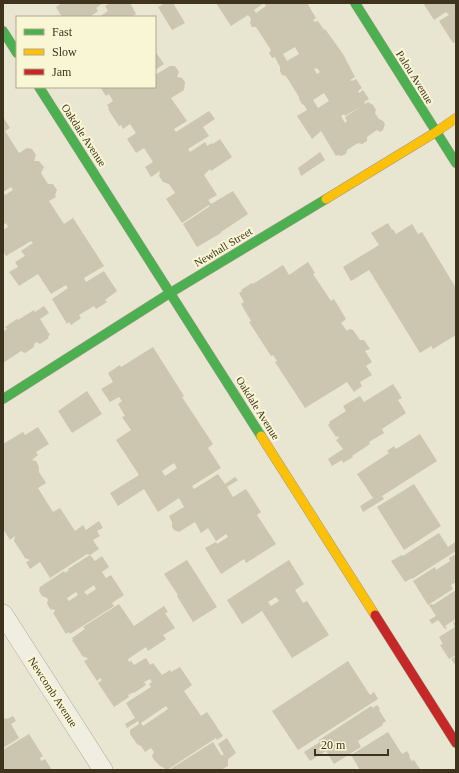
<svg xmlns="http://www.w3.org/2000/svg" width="459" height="773" viewBox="0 0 459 773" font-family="'Times New Roman',serif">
	<rect width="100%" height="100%" fill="#e8e6d0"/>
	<path fill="#ccc5b0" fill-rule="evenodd" d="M62 3H103L96 8 98 11 91 16 92 17H62L56 7Z
		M111 3H130L136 14 131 17H99L108 11 105 6Z
		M165 3H173L185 23 172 30 158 7Z
		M216 3H264L254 10 256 13 266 6 264 3H307L316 18 313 20 315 22 318 21 324 30 325 29 343 54 355 77 350 80 352 81 356 79 362 88 358 91 359 93 363 90 369 99 364 102 365 104 345 116 344 114 341 116 345 123 347 121 345 117 368 102 373 105 376 110 375 113 379 119 383 121 385 124 383 130 380 132 377 130 367 137V141L362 144 358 143 347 150 346 154 341 156 338 155 336 156 321 131 312 139 297 116 307 110 304 105 302 104 299 99V97L286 76 282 75 280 71V67L275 57 272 58 269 53 271 50 256 27H252L250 23 251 19 248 15 231 26ZM295 47 299 54 287 61 283 54ZM317 68 320 72 317 74 314 69ZM324 93 329 101 318 108 313 100Z
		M423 3H456V42L453 43 439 21 449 15 446 12 434 20Z
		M155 51 164 64 155 70Z
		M170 66H175L179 72 177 77 182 78 185 82 184 90 171 98 187 121 174 129 176 132 209 111 215 119 203 127 209 136 188 149 190 152 205 142 207 146 212 143 213 144 220 139 232 157 211 171 210 169 204 175 217 195 208 200 211 204 233 191 248 214 221 232V233L197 247 183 224 210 206 209 205 182 223 166 199 175 193 169 184 163 182 159 176 160 171 151 177 145 167 153 162 144 148 136 153 127 139 136 133 130 124 123 129 121 125 119 126 108 109 109 108 107 105 113 101 109 94 106 96 100 87H155V75Z
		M3 117 10 128 5 131 19 153 27 148 32 149 36 155 34 161H39L44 167 41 173 48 184H53L57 190 55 195 56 197 49 201 64 224 73 218 104 266 84 278 86 282 104 271 117 291 105 300 107 302 96 309 94 306 79 315 81 318 71 325 69 322 67 324 52 299 68 288 66 285 51 294 38 274 19 286 9 272 18 267 15 262 25 256 21 251 33 243 31 241 6 256 3 251V230L8 227 6 223 3 225ZM11 187 13 190 5 195 3 192Z
		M320 152 325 160 301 176 298 168Z
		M388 223 392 230 393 229 396 234 412 224 418 234 422 232 456 288V335L433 349 431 346 420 353 369 270 351 281 343 267 379 245 371 233Z
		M308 262 315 273 313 274 331 301 334 299 346 319 341 323 347 331 349 329 353 330 360 340H364L370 349 365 351 372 362 366 366 372 375 360 382 362 386 354 392 347 382 305 408 275 362 277 361 273 355 271 356 249 322 251 321 241 304 244 302 239 293 242 291 241 290 252 283 253 284 283 265 289 275Z
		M44 306 49 313 40 319 50 335 48 336 49 338 40 344 37 342 34 344V347L25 353 21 351 3 363V332L7 329 5 327 17 319 18 320 34 310 35 312Z
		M153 347 184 396 182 397 213 444 208 448 221 468 192 486 194 489 218 474 225 484 235 477 238 480 227 487 233 497 246 489 261 512 257 515 276 544 246 563 244 559 221 574 205 548 216 542 217 544 228 537 226 534 216 541 208 528 201 533 195 522 179 532 174 530 172 527V522L169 516 184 507 179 498 158 512 144 489 118 506 110 493 139 475 116 440 131 430 122 417 125 416 118 404 122 401 119 397 110 402 101 389 113 382 108 373 120 365 121 367ZM174 463 177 468 165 476 162 471Z
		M393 384 402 398 398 400 406 413 382 429 384 433 369 442 370 444 352 456 353 457 343 463 342 460 332 466 328 459 343 449 336 440 339 438 338 436 336 437 328 425 330 423 329 422 346 411 343 406 360 396 364 402Z
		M87 391 102 414 72 433 58 411Z
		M38 427 49 444 36 452 38 455 32 460 36 461 39 467V472L46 483 38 488 53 512 60 508 75 531 83 525 86 530 99 521 103 528 97 531 100 536 93 540 99 549 90 555 87 554 50 578 40 562 30 569 26 562 30 560 25 558 14 541 15 536 10 540 3 529V444L23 432 25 435Z
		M420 434 437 461 382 496 384 499 363 512 360 506 373 498 357 474 389 453 387 451 394 446 396 449Z
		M414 484 441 526 404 550 377 507Z
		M439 533 448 547 455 542 456 544V551L412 579V578L405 582 391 561 402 555 403 556Z
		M456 554V582L451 585 453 589 428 605 413 581 435 567 436 570 450 561 449 558Z
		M90 555 95 561 102 556 109 567 102 572 106 578 111 575 124 595 112 603 114 606 70 634 69 632 66 634 53 613 55 611V610L50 609 47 603 48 600 47 598 42 596 39 591 40 587 64 571 65 573 69 570 68 569ZM94 585 96 589 87 595 84 592ZM76 592 78 595 69 601 67 598Z
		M187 560 217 607 193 622 177 596 178 595 164 574Z
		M289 560 304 584 295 590 303 603 307 601 329 635 292 658 262 611 242 624 227 600ZM276 597 279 601 271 606 268 602Z
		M456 590V619L445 626 447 628 445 629 438 620 432 624 429 620 436 616 429 605 432 604 433 605Z
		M119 604 134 626 164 606 168 612 165 613 175 628 163 635 166 639 148 651 146 647 128 659 129 662 131 661 134 665 146 658 150 665 153 663 162 675 170 670 171 672 180 667 192 685 184 691 201 716 207 712 223 736 217 740 216 738 167 770H166L164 768 160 766 154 760 152 756 154 752 151 748 145 752 141 746 137 744 130 734V730L139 724 138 721 127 728 125 724 135 718 126 703 151 687 149 684 152 682 150 679 144 682 146 685 134 693V692L128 695 129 697 114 707 98 683 102 680 100 678 97 681 84 661 88 659 86 657 85 658 84 656 83 657 72 640H73L72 638 85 629 83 627ZM166 706 168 709 143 726 141 723Z
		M456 621V655L449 659 440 645 443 644 439 637 455 627 453 623Z
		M456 656V666L451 659Z
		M348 661 370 695 374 692 378 699 298 750 272 711Z
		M377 705 380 709 379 710 386 721 382 724 383 725 358 741 361 747 334 764 326 751 310 761 304 752 320 742 319 740 371 706 373 708Z
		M13 716 16 721 11 724 19 738 3 748V720L6 718 7 719Z
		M388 732 402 754 407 751 410 756 409 757 412 761 414 760 420 769 360 770 351 755Z
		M29 734 43 756 40 758 41 761 45 759 52 770H3V750Z
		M227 738 236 753 228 759V766L221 770H171L172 768 213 742 221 755H224L218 744Z"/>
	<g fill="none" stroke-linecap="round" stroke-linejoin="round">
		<g stroke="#aeaa98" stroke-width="20">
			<path id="street" d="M3 614 103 770"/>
		</g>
		<g stroke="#9d9a88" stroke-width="10">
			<path id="fast" d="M355 3 456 163
				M3 31 17 53
				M39 87 261 436
				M3 399 170 293 326 199"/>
		</g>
		<g stroke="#9d9a88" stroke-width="10">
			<path id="slow" d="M326 199 436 132 456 118
				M261 436 375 615"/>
		</g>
		<g stroke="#9d9a88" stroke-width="10">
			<path id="jam" d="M375 615 456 743"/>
		</g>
		<use href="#street" stroke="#f0eee1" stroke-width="19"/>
		<use href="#fast" stroke="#4caf50" stroke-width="9"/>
		<use href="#slow" stroke="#ffc107" stroke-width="9"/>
		<use href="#jam" stroke="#c62828" stroke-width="9"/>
	</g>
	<g text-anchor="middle" stroke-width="4" stroke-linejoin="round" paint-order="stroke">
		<g font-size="11" fill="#3e341e" stroke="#f9f6d5">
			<text transform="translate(415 77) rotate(58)" y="4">Palou Avenue</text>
			<text transform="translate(84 135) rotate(57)" y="4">Oakdale Avenue</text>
			<text transform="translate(223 247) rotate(-31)" y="4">Newhall Street</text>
			<text transform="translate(258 408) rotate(58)" y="4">Oakdale Avenue</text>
			<text transform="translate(53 692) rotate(57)" y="4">Newcomb Avenue</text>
		</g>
	</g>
	<rect width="459" height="773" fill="none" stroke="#3e341e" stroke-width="8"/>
	<rect x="16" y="16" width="140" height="72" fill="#f9f6d5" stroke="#aea88c"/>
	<rect x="24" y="29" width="20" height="6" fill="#4caf50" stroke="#aea88c"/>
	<text x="52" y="36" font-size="12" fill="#3e341e">Fast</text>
	<rect x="24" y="49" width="20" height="6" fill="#ffc107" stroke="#aea88c"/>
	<text x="52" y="56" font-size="12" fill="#3e341e">Slow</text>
	<rect x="24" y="69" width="20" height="6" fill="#c62828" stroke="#aea88c"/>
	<text x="52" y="76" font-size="12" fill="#3e341e">Jam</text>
	<path d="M315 749v6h73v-6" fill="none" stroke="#3e341e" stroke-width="2"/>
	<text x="321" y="749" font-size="12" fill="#3e341e" stroke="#f9f6d5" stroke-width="3" paint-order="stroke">20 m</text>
</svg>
